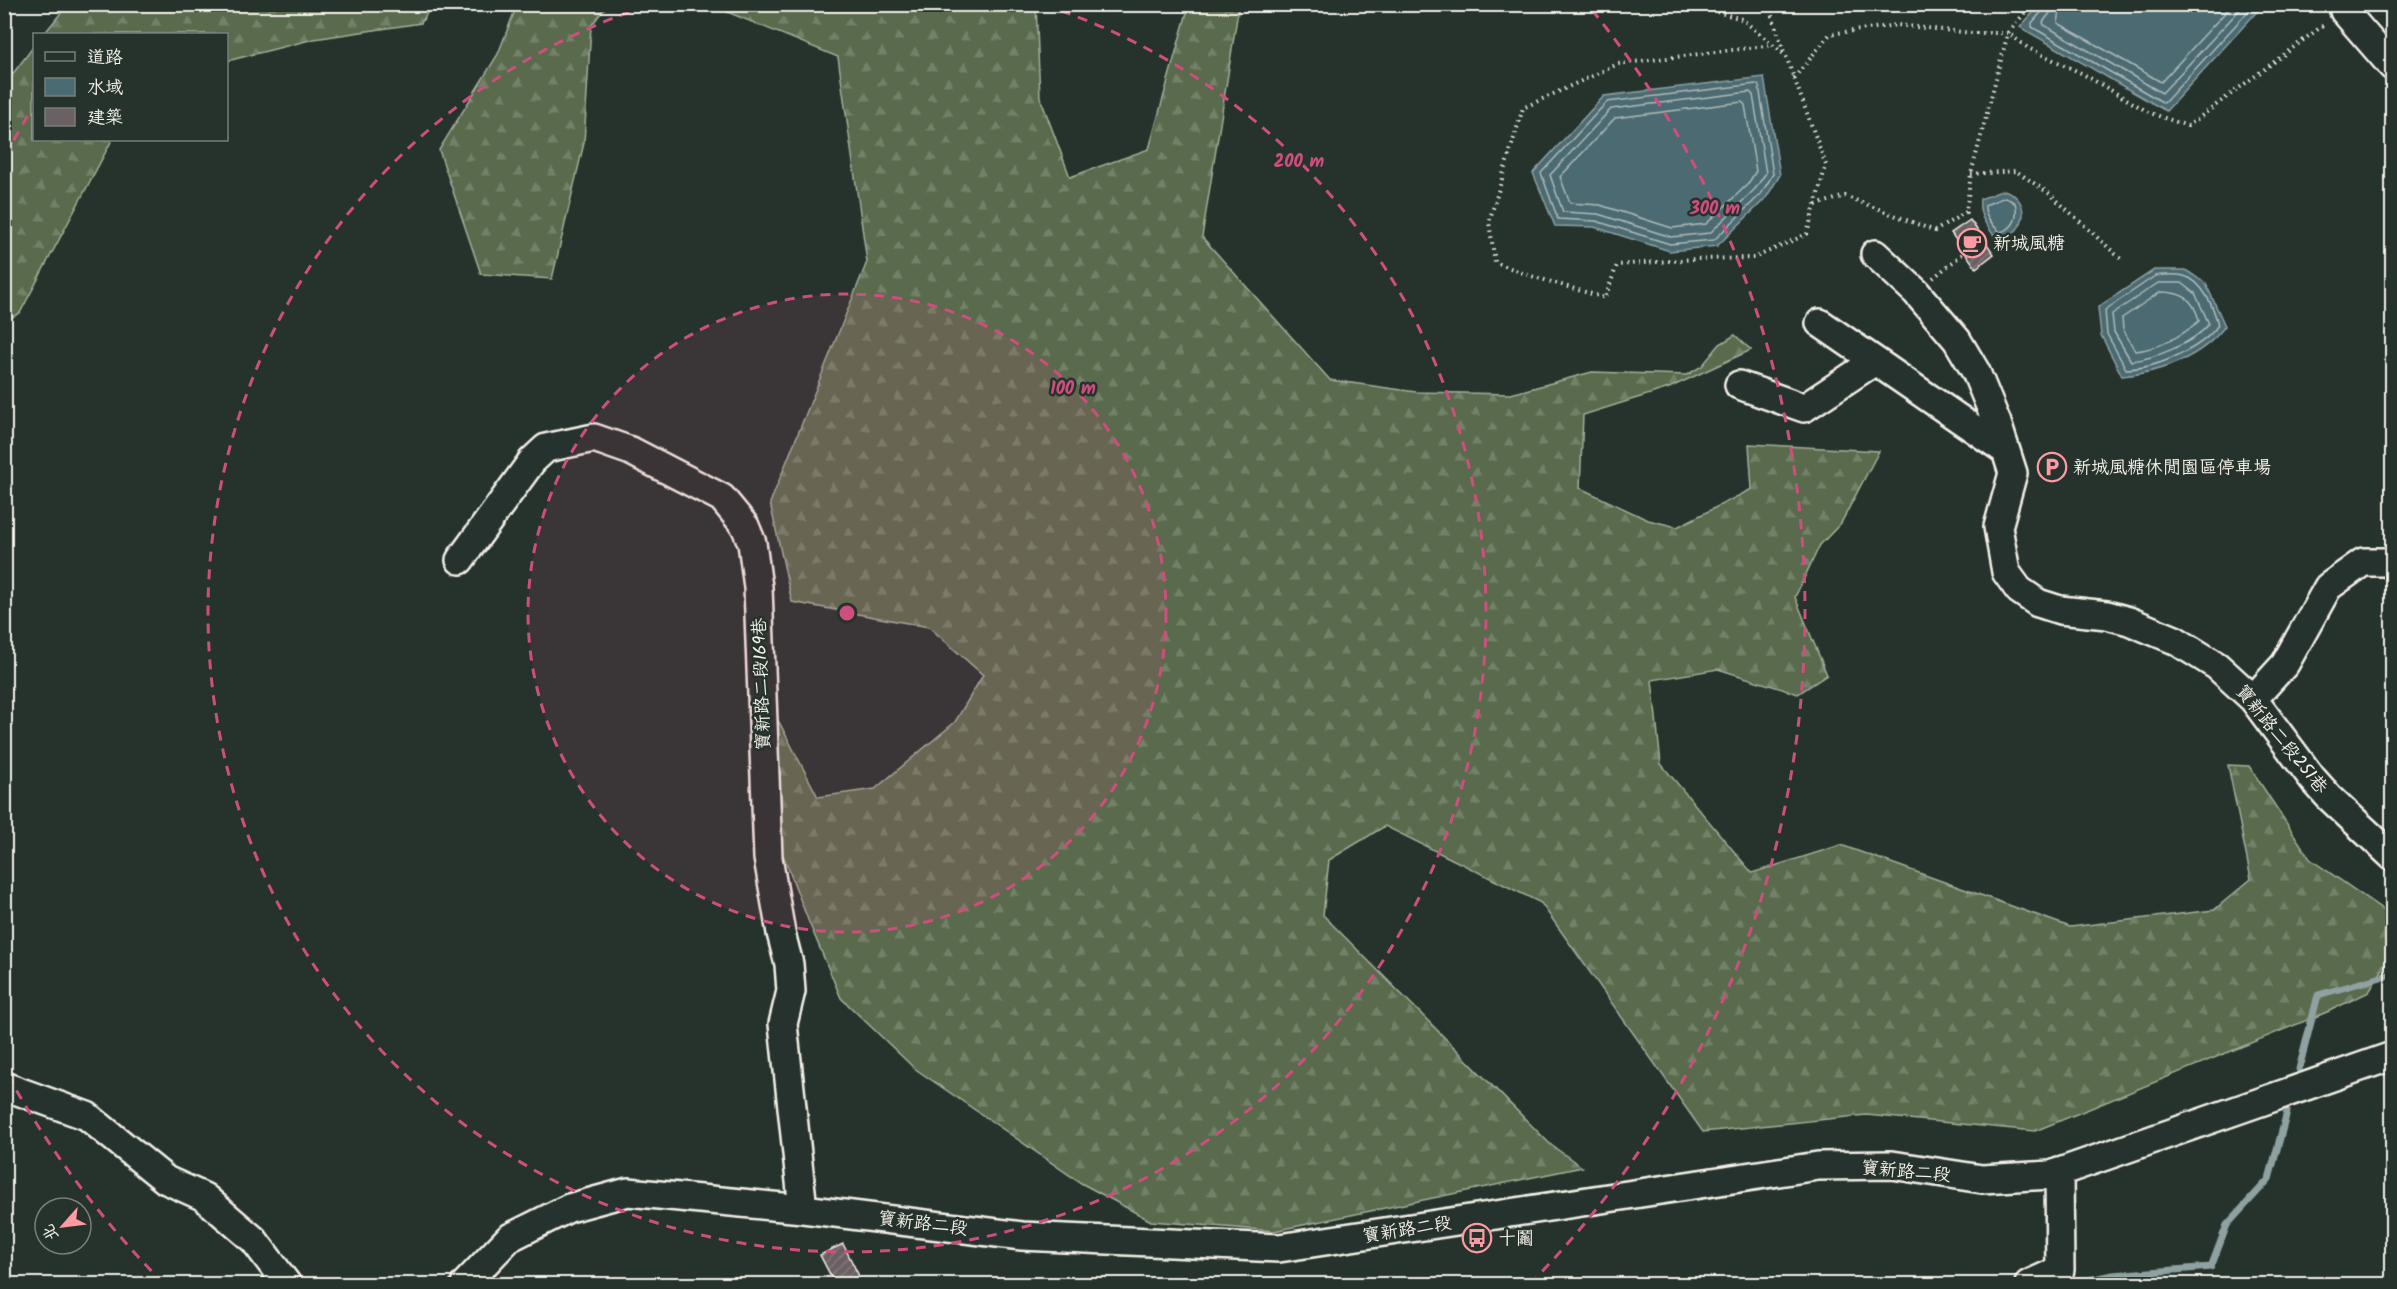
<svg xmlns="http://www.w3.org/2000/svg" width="2397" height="1289" viewBox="0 0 2397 1289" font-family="Kalam,'LXGW WenKai TC',sans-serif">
	<defs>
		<pattern id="forest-firs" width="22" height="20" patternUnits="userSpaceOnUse" patternTransform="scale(1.5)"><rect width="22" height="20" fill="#5a6b4d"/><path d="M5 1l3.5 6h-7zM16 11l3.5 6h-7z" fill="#728167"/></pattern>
		<pattern id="building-hatch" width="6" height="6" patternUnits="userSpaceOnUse" patternTransform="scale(1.5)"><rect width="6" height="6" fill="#6b6063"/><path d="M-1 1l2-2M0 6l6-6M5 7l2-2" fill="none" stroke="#817779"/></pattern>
	</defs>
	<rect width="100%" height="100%" fill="#26332d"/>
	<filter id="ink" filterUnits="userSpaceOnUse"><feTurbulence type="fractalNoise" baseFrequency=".0167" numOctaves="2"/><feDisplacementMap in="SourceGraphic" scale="12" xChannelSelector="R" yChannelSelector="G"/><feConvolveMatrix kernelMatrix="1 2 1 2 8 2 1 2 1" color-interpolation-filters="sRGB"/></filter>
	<g filter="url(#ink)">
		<path fill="url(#forest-firs)" stroke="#a7ae9a" stroke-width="1.5" d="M68 4H432V5L421 23 314 39 227 61 226 34H44Z
			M517 5H607L591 26 584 143 552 279 481 274 439 150 498 54Z
			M710 5H1036L1040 97 1070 177 1149 149 1189 5H1239L1202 237 1330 380 1416 392 1511 394 1592 372 1687 375 1702 366 1720 344 1735 335 1751 350 1669 388 1583 415 1580 488 1648 520 1677 527 1752 489 1749 444 1879 451 1841 523 1820 545 1795 597 1827 675 1798 694 1718 669 1652 680 1661 764 1752 873 1841 845 2070 927 2214 910 2251 879 2228 765 2249 766 2310 859 2392 916V954L2369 992 2327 1012 2035 1131 1866 1115 1703 1132 1541 903 1385 826 1329 860 1323 915 1551 1145 1582 1167 1274 1231 1151 1221 1081 1183 914 1068 841 998 808 920 774 831 764 693 818 797 875 789 955 722 983 675 929 627 792 602 770 503 867 262 838 57Z
			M34 46V140H112L20 313 5 321V84Z"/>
		<path fill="#4b6b72" stroke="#8fa1a1" stroke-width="1.5" d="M2040 5V4L2263 5 2166 111 2020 27Z
			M1764 77 1780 175 1766 198 1717 246 1670 251 1594 227 1555 226 1533 173 1604 96Z
			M2004 190C2035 200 2025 239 1996 238 1986 225 1978 215 1980 199Z
			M2154 270H2186L2206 284 2225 326C2202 357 2160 373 2122 376L2101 335 2098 307Z"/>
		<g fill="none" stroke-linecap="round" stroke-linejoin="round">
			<path stroke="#b0bbb9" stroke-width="1.5" d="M2044 4 2043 10 2032 23V27L2164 103 2255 4
				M2052 4 2050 13 2043 22 2044 25 2162 93 2245 4
				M2061 4 2058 23 2161 82 2233 4
				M1756 84 1759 86 1773 174 1761 194 1714 240 1670 244 1596 221 1558 219 1541 173 1607 102Z
				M1750 92 1753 95 1766 173 1755 189 1710 233 1671 237 1598 214 1563 212 1550 175 1611 109Z
				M1742 102 1745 105 1756 171 1748 184 1706 224 1672 228 1600 205 1570 203 1560 177 1615 118Z
				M2005 197 2015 203C2019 217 2014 229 2000 232 1993 226 1984 215 1985 205Z
				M2155 276C2163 275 2176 274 2184 276 2203 281 2214 308 2218 325 2202 349 2155 369 2126 369L2107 334 2105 310Z
				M2158 283H2182L2195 293 2209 324C2194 343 2154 359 2131 361L2114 332 2112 314Z
				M2160 292C2182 292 2194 298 2199 321 2182 336 2158 349 2135 351L2123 329 2122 318Z"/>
			<path stroke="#8fa1a1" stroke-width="7" d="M2299 1069 2318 995 2392 974
				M2071 1284 2113 1275 2211 1267 2227 1225 2269 1179 2287 1112"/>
		</g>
		<path fill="url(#building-hatch)" stroke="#f4f1e8" stroke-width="1.5" d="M1970 220 1994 254 1976 268 1951 233Z
			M843 1244 863 1284H835L820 1255Z"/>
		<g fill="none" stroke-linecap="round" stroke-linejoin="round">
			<g stroke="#f4f1e8" stroke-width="32">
				<path id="minor" d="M2344 11 2392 66
					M1875 254 1916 292 1957 340 1976 372 1997 423 2013 473 1998 527 2006 572 2019 590 2038 603 2060 610 2107 615 2129 621 2175 640 2217 666 2253 699 2312 778 2329 797 2392 856
					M1820 323 2006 451
					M1739 385 1804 408 1875 361
					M460 560 532 461 546 448 594 438 631 451 722 498 745 526 752 543 758 587 768 858 781 933 789 964 791 991 783 1024 803 1209
					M2253 699 2285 664 2328 587 2363 562H2390L2392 565
					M4 1086 87 1116 166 1180 204 1197 254 1240 287 1284
					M465 1284 509 1238 569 1208 628 1192 803 1209 1022 1236 1279 1248 1818 1166 1892 1165 1982 1179 2051 1175 2392 1056
					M2029 1284 2060 1270 2059 1172"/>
			</g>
			<path stroke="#f4f1e8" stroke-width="4" stroke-dasharray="1.5 4.5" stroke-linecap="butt" d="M1688 4 1742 19 1786 56 1826 165 1807 234 1754 258 1695 259 1617 265 1605 298 1528 275 1495 262 1489 222 1523 108 1618 64 1773 45
				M1772 4 1770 10 1785 55
				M1794 78 1830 34 1897 25 1972 33H2008L2028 48 2083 74 2150 113 2188 126 2325 24
				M1971 174 2016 171 2050 194 2122 260
				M1816 205 1845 196 1935 231 1966 212 1971 174 2008 33 2032 4
				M1933 278 1965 252"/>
			<use href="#minor" stroke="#26332d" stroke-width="27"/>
		</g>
	</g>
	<circle cx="847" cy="613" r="319" fill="#ce4e7e" fill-opacity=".12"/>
	<g fill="none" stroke="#ce4e7e" stroke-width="3" stroke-dasharray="10 8">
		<circle cx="847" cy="613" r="319"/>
		<path d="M1044 5A639 639 0 1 1 650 5"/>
		<path d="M164 1284A958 958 0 0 1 5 1070M5 156A958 958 0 0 1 30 112M1592 10A958 958 0 0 1 1530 1284"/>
	</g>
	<defs>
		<g id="cafe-ring" transform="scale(1.5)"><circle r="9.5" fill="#26332d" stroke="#ff9aa2" stroke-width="1.5"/><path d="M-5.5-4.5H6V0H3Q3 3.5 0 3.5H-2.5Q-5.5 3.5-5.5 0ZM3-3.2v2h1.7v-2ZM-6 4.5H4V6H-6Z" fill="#ff9aa2"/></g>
		<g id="parking-ring" transform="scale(1.5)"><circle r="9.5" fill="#26332d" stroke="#ff9aa2" stroke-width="1.5"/><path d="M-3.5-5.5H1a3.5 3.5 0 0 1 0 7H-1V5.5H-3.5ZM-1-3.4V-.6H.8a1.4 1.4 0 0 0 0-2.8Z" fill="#ff9aa2"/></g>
		<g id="bus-ring" transform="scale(1.5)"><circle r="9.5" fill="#26332d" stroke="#ff9aa2" stroke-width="1.5"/><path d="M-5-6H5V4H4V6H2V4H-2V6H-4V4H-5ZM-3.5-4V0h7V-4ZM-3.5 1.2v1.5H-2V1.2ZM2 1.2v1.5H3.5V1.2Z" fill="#ff9aa2"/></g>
	</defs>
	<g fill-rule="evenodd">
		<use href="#cafe-ring" x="1972" y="243"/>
		<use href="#parking-ring" x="2052" y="467"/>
		<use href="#bus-ring" x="1477" y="1238"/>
	</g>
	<g text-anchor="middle" stroke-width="5" stroke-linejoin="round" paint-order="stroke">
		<g font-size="18" fill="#f4f1e8" stroke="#26332d" text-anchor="start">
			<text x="1993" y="249">新城風糖</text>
			<text x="2073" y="473">新城風糖休閒園區停車場</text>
			<text x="1498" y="1244">十鬮</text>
		</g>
		<g font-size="18" fill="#f4f1e8" stroke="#26332d">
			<text transform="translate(761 684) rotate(-92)" y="6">寶新路二段169巷</text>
			<text transform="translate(2282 739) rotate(51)" y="6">寶新路二段251巷</text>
			<text transform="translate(1906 1171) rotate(5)" y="6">寶新路二段</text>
			<text transform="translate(923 1223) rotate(7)" y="6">寶新路二段</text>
			<text transform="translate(1407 1229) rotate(-9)" y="6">寶新路二段</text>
		</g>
	</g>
	<circle cx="847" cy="613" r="9" fill="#ce4e7e" stroke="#26332d" stroke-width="3"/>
	<g font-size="18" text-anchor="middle" font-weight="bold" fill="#ce4e7e" stroke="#26332d" stroke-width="5" stroke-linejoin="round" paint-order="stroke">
		<text x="1299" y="167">200 m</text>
		<text x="1715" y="214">300 m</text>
		<text x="1073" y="394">100 m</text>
	</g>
	<rect width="2397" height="1289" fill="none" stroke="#26332d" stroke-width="24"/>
	<rect x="12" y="12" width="2373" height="1265" fill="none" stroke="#f4f1e8" stroke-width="2" filter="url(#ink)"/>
	<rect x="33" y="33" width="195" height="108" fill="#26332d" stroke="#787f78" stroke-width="1.5"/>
	<rect x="45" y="52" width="30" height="9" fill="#26332d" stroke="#787f78" stroke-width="1.5"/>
	<text x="87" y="63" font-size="18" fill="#f4f1e8">道路</text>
	<rect x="45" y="78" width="30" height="18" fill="#4b6b72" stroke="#787f78" stroke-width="1.5"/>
	<text x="87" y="93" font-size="18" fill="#f4f1e8">水域</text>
	<rect x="45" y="108" width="30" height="18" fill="#6b6063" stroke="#787f78" stroke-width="1.5"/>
	<text x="87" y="123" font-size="18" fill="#f4f1e8">建築</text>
	<g transform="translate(63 1226) rotate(242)"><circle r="28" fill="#26332d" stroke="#787f78" stroke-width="1.5"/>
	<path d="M0-4.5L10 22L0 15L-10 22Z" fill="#ff9aa2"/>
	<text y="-9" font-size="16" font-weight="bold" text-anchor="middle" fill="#f4f1e8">北</text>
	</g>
</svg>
